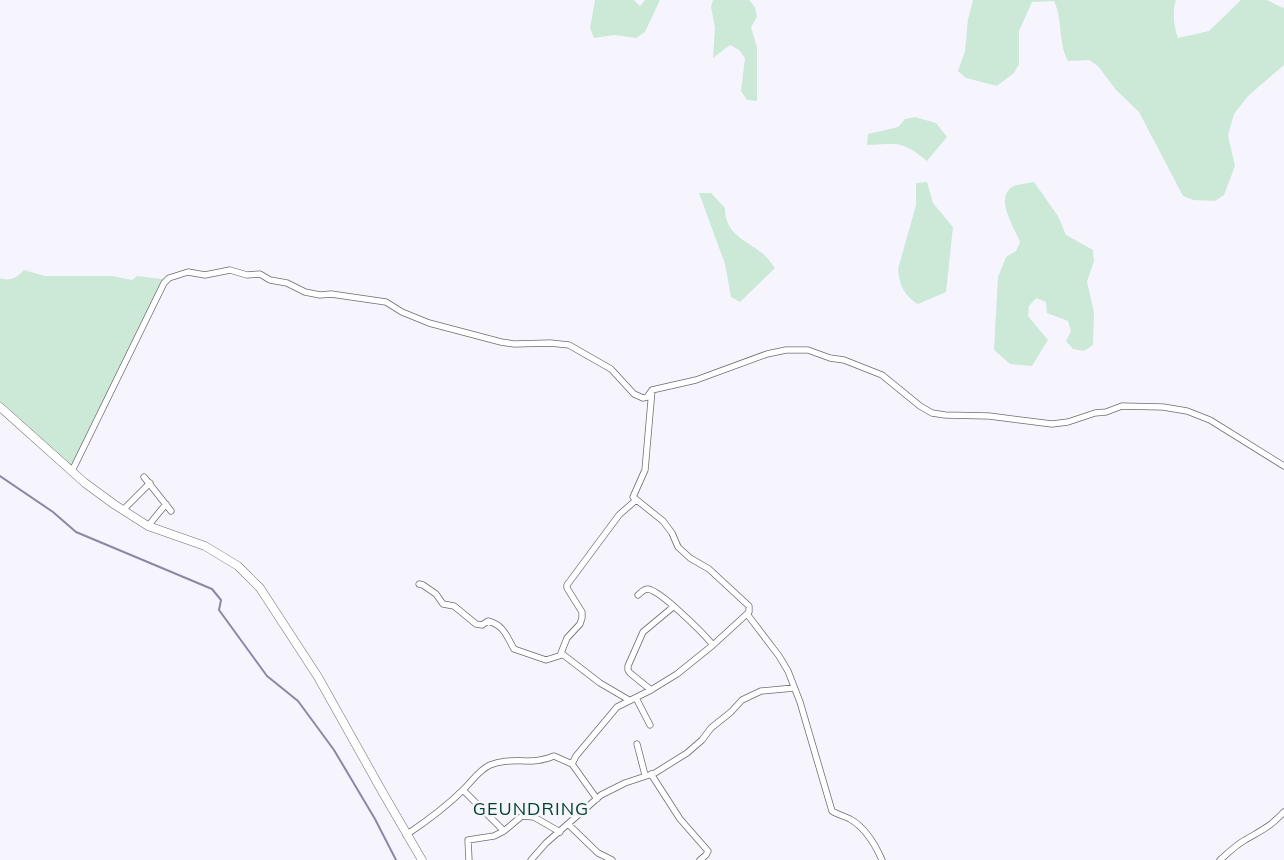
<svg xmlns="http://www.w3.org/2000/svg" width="1284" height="860" viewBox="0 0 1284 860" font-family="Mulish,sans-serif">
	<rect width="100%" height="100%" fill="#f6f5fe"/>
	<path fill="#cce9d8" d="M595 0H634L640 6 645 0H660L645 32 636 38 615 35 594 38 590 28Z
		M713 0H749L755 7 757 17 751 27 757 47V101L747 100 741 91 745 58 739 50 730 45 713 58 715 28 711 7Z
		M973 0H1176C1172 12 1174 27 1178 38L1209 31 1241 0H1267L1283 8 1284 7V65L1248 96 1234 114 1228 135 1235 166 1224 195 1215 201 1193 200 1183 196 1139 112 1116 90 1098 66 1089 60 1068 61C1058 43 1063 20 1054 1L1032 2 1019 31V64L1014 73 997 86 966 78 958 71 965 51 968 19Z
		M915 117 936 123 947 137 927 161C901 140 899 144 867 145L868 134 898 127 905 119Z
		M927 182 933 203 953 227 946 292 918 304C905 297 899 285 898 269L916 205V183Z
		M1034 182 1058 216 1066 235 1093 250 1094 261 1087 282 1094 312 1093 345 1084 351 1073 349 1066 341 1071 331 1068 321 1047 313 1046 302 1036 298 1029 306 1028 316 1048 340 1032 366 1010 364 994 350 998 277 1006 257 1016 251 1020 242C1014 227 993 196 1014 186 1020 184 1028 183 1034 182Z
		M699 193H711L725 208C725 234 744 239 762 253 767 257 771 263 775 268L740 302 731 297 725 264Z
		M24 270 45 276H112L132 280 137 276 162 279 164 282 74 472 0 405V278C10 282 18 277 24 270Z"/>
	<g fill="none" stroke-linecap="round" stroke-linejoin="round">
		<path stroke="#8a88a4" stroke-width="2" d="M0 476 53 512 76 532 212 589 221 600 219 610 267 676 298 701 334 750 375 819 396 860"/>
		<g stroke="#6c6c73" stroke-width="7">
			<path id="minor" d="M72 471 164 283 169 278 188 272 205 275 230 270 247 275 260 274 270 280 287 283 305 292 320 295 331 294 386 302 402 312 429 323 501 342 514 344 550 343 569 345 611 369 634 394 643 398 647 397 652 390 696 380 767 354 786 350H808L830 358 844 360 882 375 920 406 932 413 945 415 989 416 1052 424 1068 422 1095 413 1106 412 1122 406 1163 407 1187 411 1210 420 1284 466
				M144 477 171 511
				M123 510 150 483
				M148 526 166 504
				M419 584 423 585 436 594 443 604 454 606 476 624 482 625 488 621C504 625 507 637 514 649L546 660 562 655
				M638 595C641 593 643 589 648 589 661 591 703 633 713 645
				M747 614 779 656 788 671 800 702 832 811C838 815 845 816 850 819 866 828 875 844 882 860
				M651 690 630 673 628 670V666L643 632 673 607
				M636 698 650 725
				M629 700 600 683 561 653 567 638 580 624 582 618V612L567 588V585L619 515 636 500
				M637 744 645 775
				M572 764 597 799
				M651 774 680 819 708 851 706 855 700 860
				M463 790 504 831 522 816 534 817 560 832
				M569 825 598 853 612 860
				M406 835C427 821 447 806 464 789 472 781 479 770 490 765 512 756 532 766 554 756L572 764 576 756 617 707 651 690 677 674 713 645 749 612V606L709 569 690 558 678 547 672 533 663 521 633 497 645 470 652 390
				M469 860 468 840 494 836 504 831
				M531 860 546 843 601 795 625 783 655 773 687 753 702 740 711 728 731 712 742 700 761 691 794 688
				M1220 860C1228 853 1236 845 1245 840 1262 830 1270 827 1284 812"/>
		</g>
		<g stroke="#6c6c73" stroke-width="9">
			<path id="tertiary" d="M0 407 85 483 115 505 148 526 205 546 238 566 260 588 318 677 383 793 422 860"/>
		</g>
		<use href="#minor" stroke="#fff" stroke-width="5.5"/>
		<use href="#tertiary" stroke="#fff" stroke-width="8"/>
	</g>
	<g text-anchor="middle" stroke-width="5" stroke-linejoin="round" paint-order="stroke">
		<g font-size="18" letter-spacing="1" fill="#00452a" stroke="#f6f5fe">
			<text x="531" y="815">GEUNDRING</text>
		</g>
	</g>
</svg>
